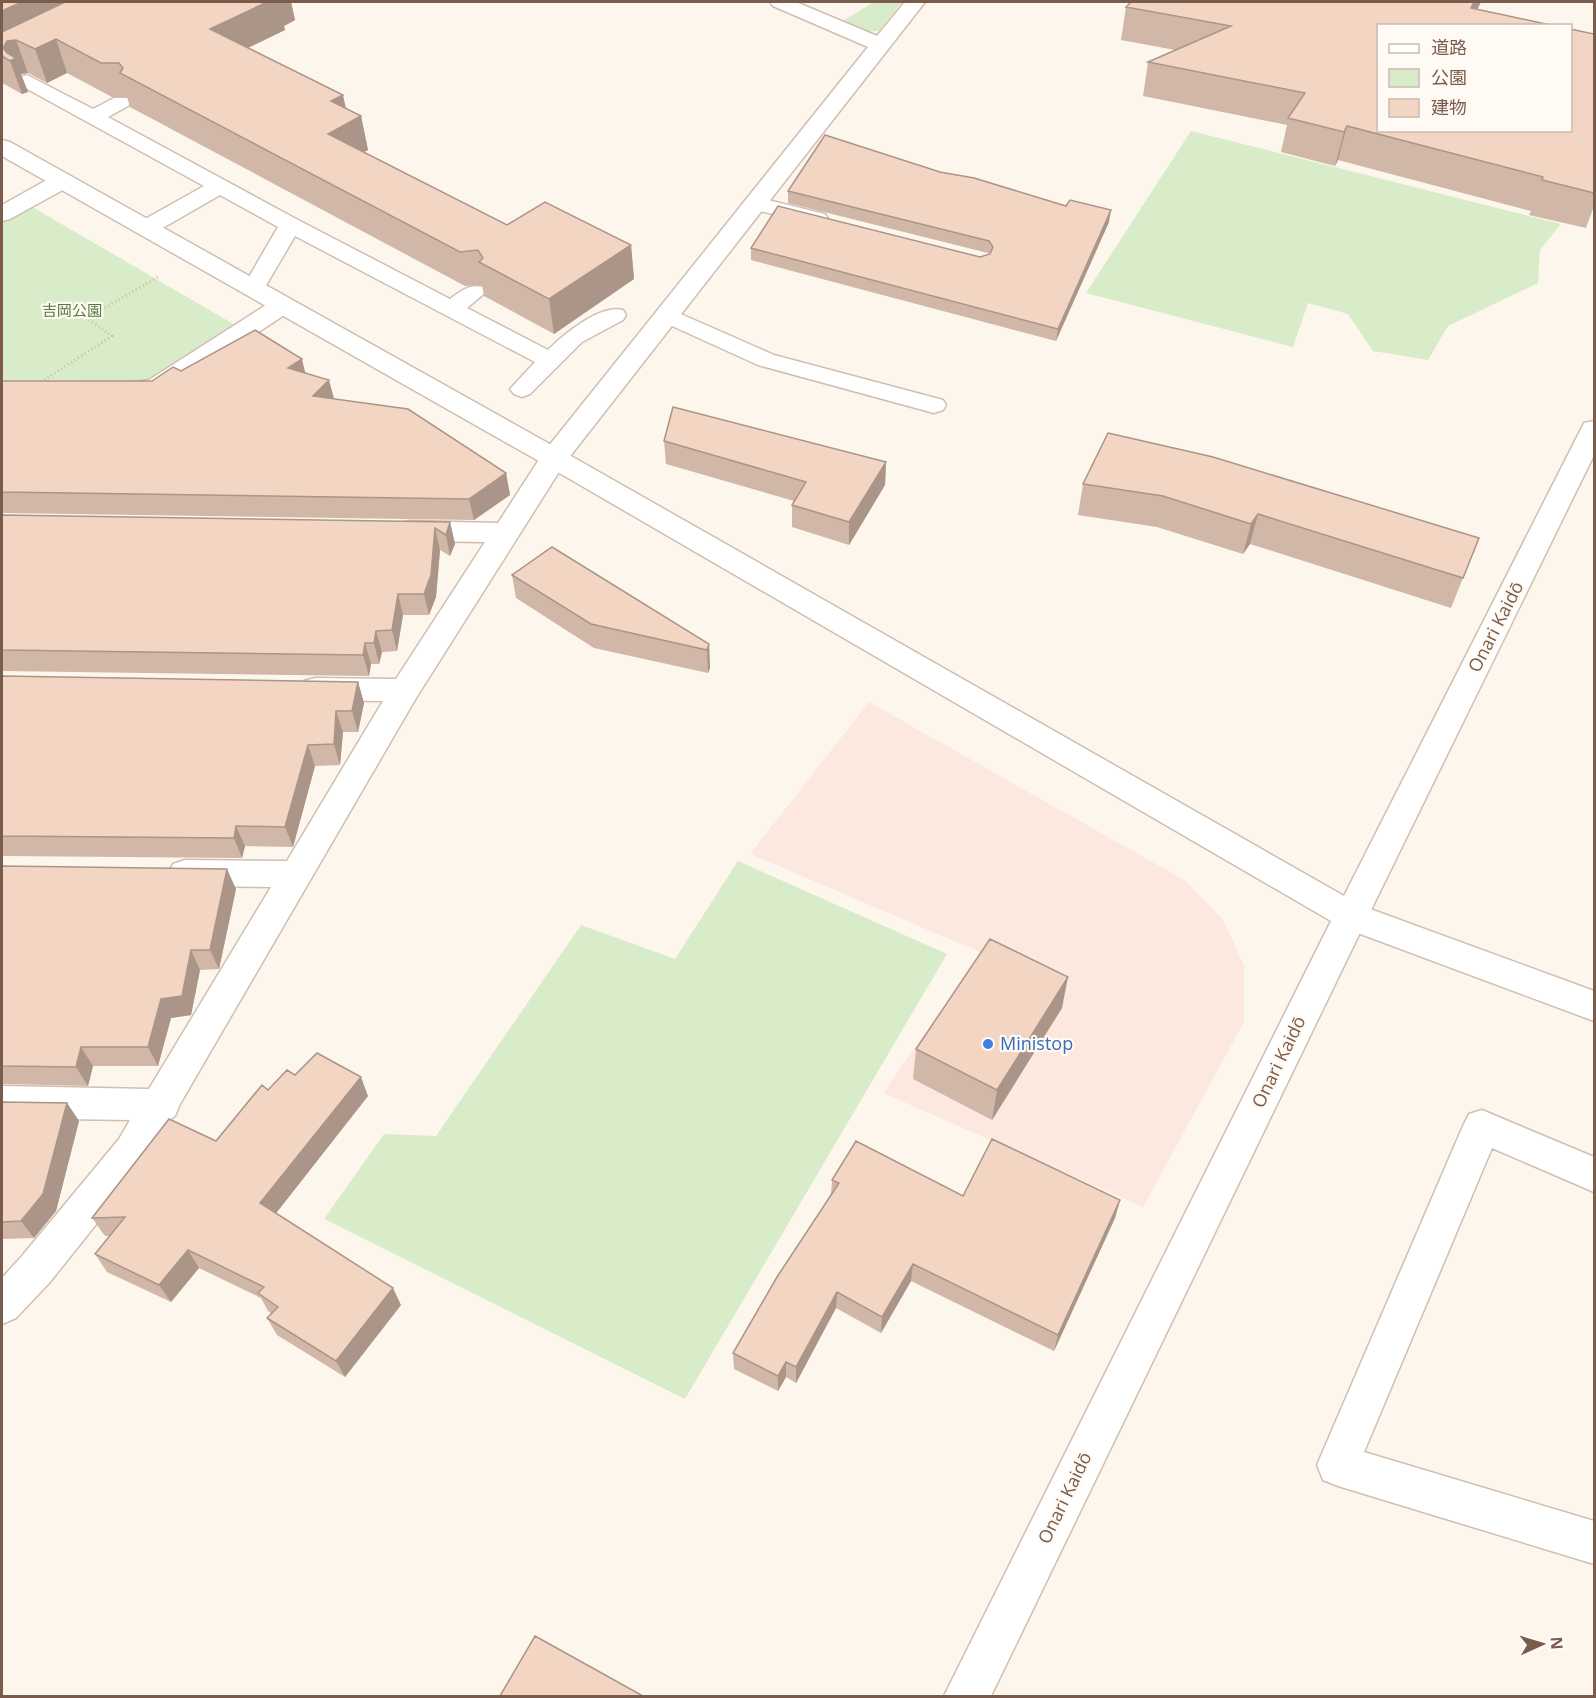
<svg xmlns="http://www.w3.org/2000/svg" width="1596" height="1698" viewBox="0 0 1596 1698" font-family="'Open Sans','Noto Sans JP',sans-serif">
	<rect width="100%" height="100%" fill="#fdf6ec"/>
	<path fill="#fde8e0" d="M869 702 1186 881 1223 920 1244 965V1022L1143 1207 883 1093 982 953 750 854Z"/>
	<path fill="#d8ecc9" d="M874 2H902L879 31 862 32 839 23Z
		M1191 131 1561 224 1540 250 1538 283 1448 326 1428 360 1373 351 1348 314 1308 303 1293 347 1086 293Z
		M29 205 235 325 145 381 2 380V220Z
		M738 861 947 954 685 1399 324 1219 384 1134 436 1136 581 925 675 959Z"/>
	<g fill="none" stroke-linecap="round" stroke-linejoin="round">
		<g stroke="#d1beb0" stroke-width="3">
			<path id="service" d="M27 75 93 109 114 98H128L131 102 128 106 108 117 298 220 450 299C461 291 469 284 483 287L486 292 467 308 548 350C564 334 600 304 623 310L626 315 623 320 582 342 530 394 522 397 514 394 510 389 535 362 295 236 261 294 253 296 245 294 242 289 278 227 220 195 154 233 146 235 138 233 135 228 138 223 204 186 20 85 17 81 20 77Z
				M756 197 825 214 828 219 825 224 817 225 748 208 745 203 748 198Z
				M667 308 774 355 943 400 946 405 943 410 934 413 758 365 659 320 656 315 659 310Z"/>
		</g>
		<g stroke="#d1beb0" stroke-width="3">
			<path id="minor" d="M770 2H796L877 36 905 2H925L564 464 416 698 180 1104 175 1116 172 1118 145 1163 50 1282 16 1318 2 1324V1278L22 1256 119 1139 130 1120 2 1118V1086L149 1089 271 887 185 886 173 882 168 873 173 864 185 860 287 861 383 701 315 700 304 697 300 689 304 681 315 678 396 679 485 542 409 541 399 538 395 531 399 524 409 521 498 523 544 452 868 47 773 6Z
				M62 174 70 176 74 181 70 186 10 219 2 221V205L54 176Z
				M283 297 292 300 296 305 292 310 164 394 155 396 132 394 128 388 132 382 149 380 274 300Z
				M1351 902 1594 991V1021L1339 926 1334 916 1339 906Z
				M1482 1110 1594 1157V1192L1492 1148 1364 1452 1594 1521V1564L1338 1486 1323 1480 1317 1465 1463 1126 1469 1114Z"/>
		</g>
		<g stroke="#d1beb0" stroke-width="3">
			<path id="tertiary" d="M2 140 10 142 564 452 1344 896 1581 429 1584 423 1594 421V455L1368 916 991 1696H944L1331 921 544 464 2 156Z"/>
		</g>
		<path stroke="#d9b8a5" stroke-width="3" stroke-dasharray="1 3" stroke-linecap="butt" d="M41 382 112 336 87 318 158 277"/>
		<use href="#service" fill="#fff" fill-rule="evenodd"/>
		<use href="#minor" fill="#fff" fill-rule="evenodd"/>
		<use href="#tertiary" fill="#fff" fill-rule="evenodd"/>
	</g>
	<path fill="#d1b7a8" d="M2 2H291L295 20 284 26 285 30 248 48 346 108 361 116 368 150 363 152 507 225 631 245 634 279 554 334 484 296 482 285 465 286 130 107 127 97H112L67 73 47 83 28 73 21 74 28 92 22 94 2 83Z
		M1131 2H1481L1477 9 1594 34V206L1586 228 1529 215 1531 211 1338 160 1335 166 1281 152 1287 125 1143 96 1148 62 1175 50 1121 40 1126 7Z
		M940 172 1109 222 1056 341 751 260V248L980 257 989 254 988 253 788 203V191Z
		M181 371 305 373 334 399 506 473 510 495 474 520 2 513V381H152Z
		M664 441 886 462 885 485 849 545 792 527V505L794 501 666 464Z
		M1083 484 1479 538 1451 608 1250 544 1243 554 1157 527 1078 515Z
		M2 515 450 522 455 544 450 556 440 550 436 597 429 615H403L397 651 382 652 379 664H371L369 676 2 671Z
		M512 575 709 644 710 668 708 673 594 648 516 598Z
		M2 676 358 682 364 703 358 732H343L340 765 315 766 293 847 245 846 242 858 2 856Z
		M2 866 236 889 219 969 200 970 191 1015 171 1018 158 1066H93L88 1086 2 1084Z
		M1062 1008 992 1120 913 1079 916 1049Z
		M295 1075 368 1096 276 1213 401 1305 345 1377 277 1335 267 1318 271 1313 268 1311 261 1298 199 1268 171 1302 107 1272 95 1254 110 1236H105L92 1218 216 1141 268 1090Z
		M2 1102 67 1103 79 1121 56 1211 34 1238 2 1239Z
		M832 1180 963 1196 1120 1200 1115 1218 1054 1351 911 1281 881 1333 836 1308 796 1383 786 1377 778 1391 734 1369 733 1353 831 1194Z"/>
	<path fill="#aa9588" d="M22 2H103L16 40 28 73 21 74 28 92 22 94 10 61 2 50V11Z
		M267 2H291L295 20 284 26 285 30 219 62 210 29Z
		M1474 2H1481L1469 26 1471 8Z
		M56 39 67 73 47 83 35 49Z
		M343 95 349 122 361 116 368 150 335 168 328 134 331 101Z
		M1347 126 1338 160 1335 166 1344 132Z
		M1111 210 1109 222 1056 341 1058 329Z
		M631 245 634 279 554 334 549 299Z
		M302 359 307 380 288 368Z
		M329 380 335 402 313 396Z
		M886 462 885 485 849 545V522Z
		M506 473 510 495 474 520 469 499Z
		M1258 514 1250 544 1243 554 1251 524Z
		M450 522 455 544 450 556 446 535Z
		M435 528 440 550 436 597 429 615 424 594Z
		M398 594 403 615 397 651 392 630Z
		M376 631 382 652 379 664 374 643Z
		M365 643 371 664 369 676 363 655Z
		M709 644 710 668 708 673 707 650Z
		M358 682 364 703 358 732 352 711Z
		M336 711 343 732 340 765 334 744Z
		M308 745 315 766 293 847 285 827Z
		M236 826 245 846 242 858 234 838Z
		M227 869 236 889 219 969 210 950Z
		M191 950 200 970 191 1015 171 1018 158 1066 148 1047 161 999Z
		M1068 977 1062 1008 992 1120 997 1090Z
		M81 1047 93 1066 88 1086 76 1067Z
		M361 1077 368 1096 270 1221 260 1203Z
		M67 1103 79 1121 56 1211 34 1238 21 1221Z
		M1120 1200 1115 1218 1054 1351 1058 1335Z
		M188 1250 199 1268 171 1302 159 1285Z
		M913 1264 911 1281 881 1333 882 1317Z
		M393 1288 401 1305 345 1377 336 1361Z
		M837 1292 836 1308 796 1383V1367Z
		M786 1362V1377L778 1391V1376Z"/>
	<path fill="#f3d5c3" stroke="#aa9588" stroke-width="1.5" d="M2 2H22L2 11Z
		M65 2H267L210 29 343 95 331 101 361 116 328 134 507 225 545 202 631 245 549 299 479 262 483 258 478 250 460 252 120 73 123 68 119 63H101L56 39 35 49 16 40 7 41 3 48 7 53 16 58 10 61 2 56V32Z
		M1131 2H1474L1471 8 1555 26H1378V130H1570V29L1594 34V193L1542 180 1543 177 1347 126 1344 132 1288 118 1305 93 1148 62 1231 26 1126 7Z
		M825 135 940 172 974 178 1066 206 1070 200 1111 210 1058 329 751 248 778 206 980 257 990 254 993 247 989 241 788 191Z
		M255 330 302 359 288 368 329 380 313 396 408 409 506 473 469 499 2 492V381H152L173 367 181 371Z
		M673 407 886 462 849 522 792 505 806 482 664 441Z
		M1108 433 1213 457 1479 538 1463 578 1258 514 1251 524 1163 496 1083 484Z
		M2 515 450 522 446 535 435 528 431 575 424 594H398L392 630 376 631 374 643H365L363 655 2 650Z
		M552 547 709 644 707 650 591 624 512 575Z
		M2 676 358 682 352 711H336L334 744 308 745 285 827 236 826 234 838 2 836Z
		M2 866 227 869 210 950H191L182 996 161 999 148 1047H81L76 1067 2 1066Z
		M990 939 1068 977 997 1090 916 1049Z
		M317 1053 361 1077 260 1203 393 1288 336 1361 267 1318 278 1307 258 1293 264 1287 188 1250 159 1285 95 1254 125 1217 92 1218 169 1119 216 1141 262 1085 268 1090 287 1070 295 1075Z
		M2 1102 67 1103 43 1194 21 1221 2 1222Z
		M992 1139 1120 1200 1058 1335 913 1264 882 1317 837 1292 796 1367 786 1362 778 1376 733 1353 777 1277 839 1183 832 1180 856 1141 963 1196Z
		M535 1636 643 1696H500Z"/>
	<circle fill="#3f7fe0" stroke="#fffaf3" stroke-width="2" cx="988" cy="1044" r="6"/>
	<g text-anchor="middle" stroke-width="4.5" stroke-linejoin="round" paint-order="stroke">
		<g font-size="15" fill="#537a41" stroke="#fffaf3">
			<text x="72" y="316">吉岡公園</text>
		</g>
		<g font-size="18" fill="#7a5c4d" stroke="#fffaf3">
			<text transform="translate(1496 627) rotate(-63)" y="6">Onari Kaidō</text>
			<text transform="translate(1279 1062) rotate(-64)" y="6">Onari Kaidō</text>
			<text transform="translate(1065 1498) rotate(-64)" y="6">Onari Kaidō</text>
		</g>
		<g font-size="18" fill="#366cbe" stroke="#fffaf3" text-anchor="start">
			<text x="1000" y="1050">Ministop</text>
		</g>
	</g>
	<rect width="1596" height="1698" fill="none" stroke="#7a5c4d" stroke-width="6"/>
	<rect x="1377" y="24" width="195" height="108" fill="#fffaf3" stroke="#cabbb1" stroke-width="1.5"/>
	<rect x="1389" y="44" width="30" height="9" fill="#ffffff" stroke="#cabbb1" stroke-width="1.5"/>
	<text x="1431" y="54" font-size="18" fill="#7a5c4d">道路</text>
	<rect x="1389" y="69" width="30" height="18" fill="#d8ecc9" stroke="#cabbb1" stroke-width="1.5"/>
	<text x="1431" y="84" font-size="18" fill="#7a5c4d">公園</text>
	<rect x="1389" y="99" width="30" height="18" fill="#f3d5c3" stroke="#cabbb1" stroke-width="1.5"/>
	<text x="1431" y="114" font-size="18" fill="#7a5c4d">建物</text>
	<g transform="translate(1542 1644) rotate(86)" stroke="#fffaf3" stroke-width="4.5" paint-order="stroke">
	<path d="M0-4.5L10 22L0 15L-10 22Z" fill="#7a5c4d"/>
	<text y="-9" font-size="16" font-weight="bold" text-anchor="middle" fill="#7a5c4d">N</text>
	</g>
</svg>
